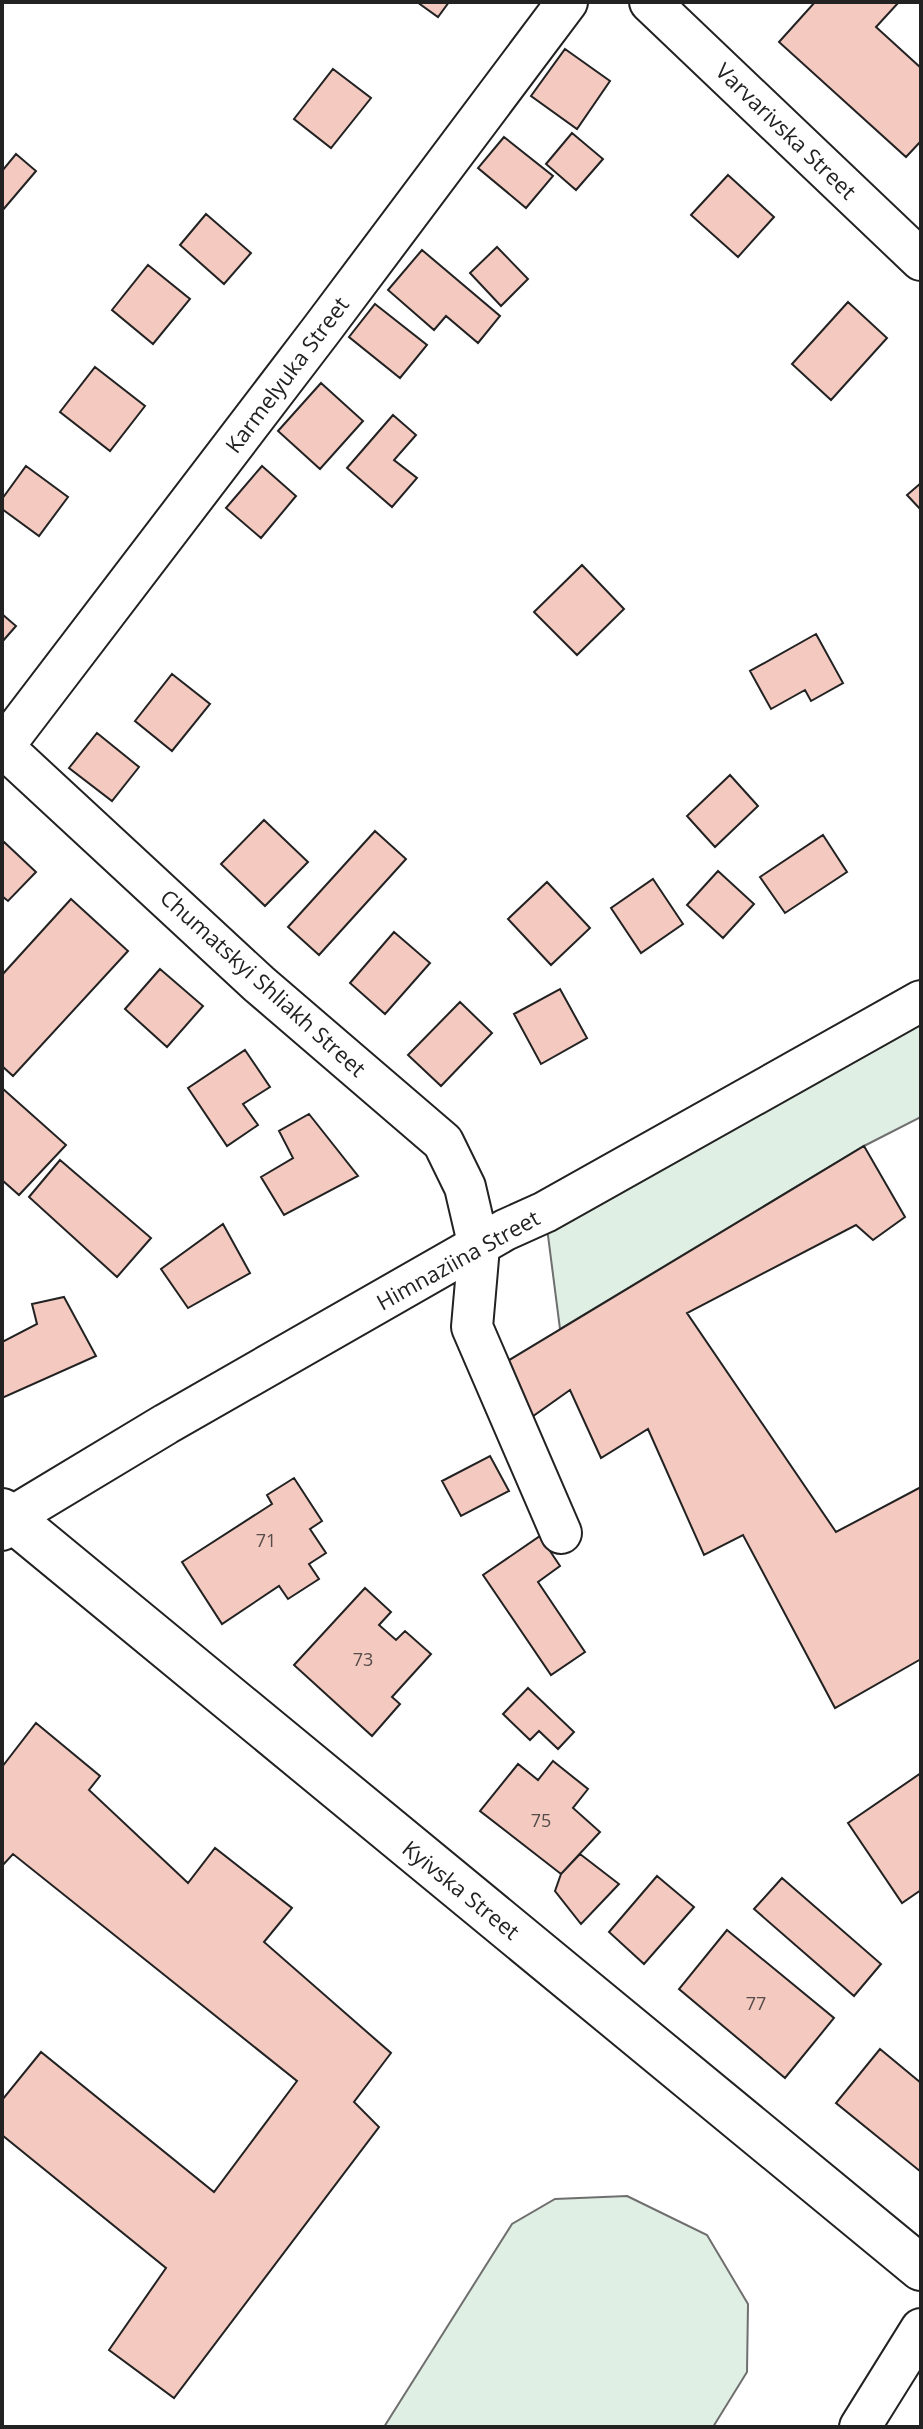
<svg xmlns="http://www.w3.org/2000/svg" width="923" height="2429" viewBox="0 0 923 2429" font-family="'Open Sans',sans-serif">
	<rect width="100%" height="100%" fill="#fff"/>
	<path fill="#e0efe3" stroke="#6f6f6f" stroke-width="2" d="M921 1001V1117L864 1146 560 1329 545 1212Z
		M627 2196 707 2235 748 2304 747 2372 713 2427H384L512 2224 555 2199Z"/>
	<path fill="#f3c9c0" stroke="#222" stroke-width="2" d="M417 2H449L438 17Z
		M815 2H899L876 27 921 68V141L906 157 779 42Z
		M565 49 610 81 577 129 531 96Z
		M333 69 371 98 331 148 294 119Z
		M572 133 603 159 576 190 546 164Z
		M504 137 553 176 526 208 478 168Z
		M16 154 36 171 2 211V171Z
		M728 175 774 217 738 257 691 215Z
		M206 214 251 253 224 284 180 245Z
		M497 247 528 279 501 306 470 273Z
		M422 250 500 316 478 343 446 316 434 330 388 290Z
		M148 265 190 299 153 344 112 310Z
		M848 302 887 338 831 400 792 364Z
		M375 304 427 345 400 378 349 337Z
		M95 367 145 406 110 451 60 412Z
		M321 383 363 421 320 469 278 431Z
		M393 415 416 435 394 460 417 478 392 507 347 468Z
		M26 466 68 497 39 536 2 509V499Z
		M262 466 296 496 261 538 226 508Z
		M921 483V510L907 495Z
		M582 565 624 609 577 655 534 612Z
		M2 614 16 626 2 642Z
		M816 634 843 683 811 701 805 690 771 709 750 671Z
		M172 674 210 704 172 751 135 721Z
		M97 733 139 767 112 801 69 768Z
		M730 775 758 806 715 847 687 816Z
		M264 820 308 862 265 906 221 864Z
		M375 831 406 859 319 955 288 927Z
		M823 835 847 872 785 913 760 877Z
		M3 841 36 872 8 901 2 896Z
		M718 871 754 904 723 938 687 905Z
		M653 879 683 924 641 953 611 908Z
		M547 882 590 928 551 965 508 919Z
		M71 899 128 951 13 1076 2 1066V975Z
		M394 932 430 963 385 1014 350 983Z
		M160 969 203 1006 167 1047 125 1009Z
		M560 989 587 1038 541 1064 514 1014Z
		M460 1002 492 1033 441 1086 408 1055Z
		M245 1050 270 1087 243 1104 258 1125 227 1146 188 1088Z
		M2 1088 66 1145 19 1195 2 1180Z
		M309 1114 358 1176 284 1215 261 1177 293 1158 279 1131Z
		M864 1146 905 1217 873 1240 856 1225 687 1313 836 1532 921 1487V1659L835 1708 743 1535 704 1555 648 1429 601 1458 570 1390 529 1419 501 1365Z
		M60 1160 151 1238 117 1277 29 1197Z
		M223 1224 250 1273 188 1308 161 1269Z
		M64 1297 96 1356 2 1398V1342L37 1324 32 1304Z
		M490 1456 509 1491 461 1516 442 1481Z
		M294 1478 322 1521 310 1529 326 1553 309 1564 319 1579 288 1599 279 1586 222 1624 182 1562 272 1504 267 1495Z
		M540 1536 560 1566 538 1582 585 1652 551 1675 483 1575Z
		M365 1588 391 1612 379 1625 396 1640 405 1631 431 1654 392 1697 400 1704 372 1736 294 1665Z
		M528 1688 574 1732 558 1749 539 1731 530 1740 503 1714Z
		M36 1723 100 1776 89 1790 188 1883 215 1848 292 1908 264 1942 391 2053 354 2102 379 2127 174 2398 109 2350 166 2268 2 2135V2100L41 2052 214 2192 297 2081 13 1854 2 1866V1767Z
		M553 1761 588 1789 573 1808 600 1832 561 1874 480 1811 518 1764 538 1780Z
		M921 1773V1890L902 1903 848 1823Z
		M580 1854 619 1884 581 1924 555 1891 561 1874Z
		M657 1876 694 1907 644 1964 609 1932Z
		M782 1878 881 1964 854 1996 754 1909Z
		M727 1930 834 2018 785 2078 679 1989Z
		M880 2049 921 2083V2172L836 2103Z"/>
	<g fill="none" stroke-linecap="round" stroke-linejoin="round">
		<g stroke="#222" stroke-width="44">
			<path id="minor" d="M650 2 921 260
				M2 746 259 984 443 1142 465 1187 479 1247 472 1327 561 1533
				M3 747 322 329 567 2
				M2 1530 10 1518 166 1424 505 1230 545 1212 921 1001
				M860 2427 921 2329"/>
		</g>
		<g stroke="#222" stroke-width="48">
			<path id="major" d="M2 1511 921 2268"/>
		</g>
		<use href="#minor" stroke="#fff" stroke-width="40"/>
		<use href="#major" stroke="#fff" stroke-width="44"/>
	</g>
	<g text-anchor="middle" stroke-width="6" stroke-linejoin="round" paint-order="stroke">
		<g font-size="18" fill="#564c4a">
			<text x="266" y="1547">71</text>
			<text x="363" y="1666">73</text>
			<text x="541" y="1827">75</text>
			<text x="756" y="2010">77</text>
		</g>
		<g font-size="22" fill="#222" stroke="#fff">
			<text transform="translate(786 131) rotate(44)" y="8">Varvarivska Street</text>
			<text transform="translate(287 375) rotate(-53)" y="8">Karmelyuka Street</text>
			<text transform="translate(263 983) rotate(42)" y="8">Chumatskyi Shliakh Street</text>
			<text transform="translate(458 1260) rotate(-29)" y="8">Himnaziina Street</text>
			<text transform="translate(461 1890) rotate(39)" y="8">Kyivska Street</text>
		</g>
	</g>
	<rect width="923" height="2429" fill="none" stroke="#222222" stroke-width="8"/>
</svg>
